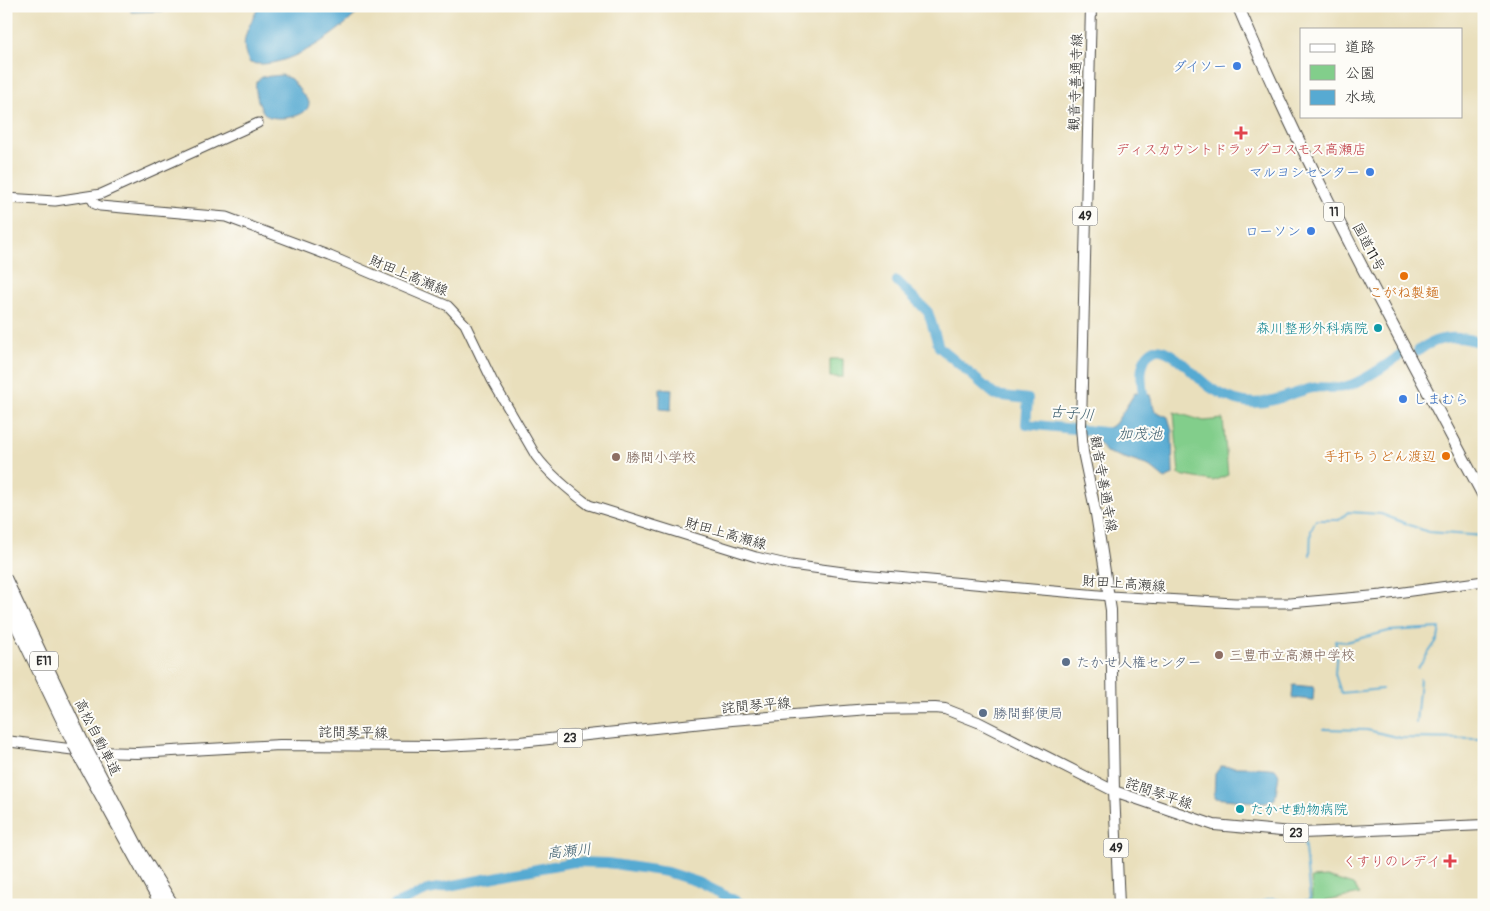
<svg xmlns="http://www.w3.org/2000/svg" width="1490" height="911" viewBox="0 0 1490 911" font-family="Pangolin,'Klee One',sans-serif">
	<rect width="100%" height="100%" fill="#fdfcf7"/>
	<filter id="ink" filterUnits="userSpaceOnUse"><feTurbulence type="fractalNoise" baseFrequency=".02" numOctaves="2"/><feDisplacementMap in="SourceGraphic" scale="10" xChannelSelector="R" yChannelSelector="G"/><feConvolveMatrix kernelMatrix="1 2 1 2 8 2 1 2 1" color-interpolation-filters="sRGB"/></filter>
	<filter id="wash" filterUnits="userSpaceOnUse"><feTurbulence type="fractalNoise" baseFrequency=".0096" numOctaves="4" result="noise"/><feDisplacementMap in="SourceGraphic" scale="20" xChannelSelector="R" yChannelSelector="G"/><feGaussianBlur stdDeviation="1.12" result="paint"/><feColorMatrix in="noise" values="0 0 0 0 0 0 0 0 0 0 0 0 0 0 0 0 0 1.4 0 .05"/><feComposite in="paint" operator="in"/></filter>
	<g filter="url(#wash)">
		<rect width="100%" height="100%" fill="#e9dfbc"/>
		<path fill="#82ce8b" stroke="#567c5b" d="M830 359H843V377H830Z
			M1174 412 1204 421 1223 419 1228 475 1213 481 1179 475Z
			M1327 877 1353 885 1360 894 1312 904 1311 878Z"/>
		<path fill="#57aad2" stroke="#416a7e" d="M130 6H164V11L131 12Z
			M259 6H364C341 32 286 71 250 63 237 42 249 27 259 6Z
			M282 75 291 79 309 102C310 117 282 120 270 117 260 115 254 91 256 82L262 77Z
			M660 388 672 389 671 410 660 409Z
			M1135 393 1150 395 1155 411 1168 417 1172 431 1173 475 1165 479 1149 466 1106 452 1093 436 1115 424Z
			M1293 685 1314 687 1313 700 1292 698Z
			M1221 766C1240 768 1258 766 1276 769L1279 775 1275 799 1265 803 1214 798 1215 774Z"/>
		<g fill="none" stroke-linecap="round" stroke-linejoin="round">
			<path stroke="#57aad2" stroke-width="2" d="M1310 555 1311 530 1316 520H1339L1348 512 1381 514 1428 532 1484 536
				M1382 689 1341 693 1335 674 1337 649 1335 641 1346 642 1389 631 1440 628 1438 639 1418 668
				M1416 723 1420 679
				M1323 729 1367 730 1401 738 1484 739
				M1248 905 1272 899 1295 902 1310 900 1304 839"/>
			<path stroke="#57aad2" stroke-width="10" d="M897 281 928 312 939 347 995 395 1028 399 1026 424 1113 433
				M1418 351C1438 335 1461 335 1484 344
				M1145 406C1142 388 1135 359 1155 349 1176 349 1196 380 1214 390 1255 414 1272 399 1312 388 1322 386 1333 389 1343 387 1357 385 1391 363 1402 353
				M394 905 428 890 573 862 607 863 667 872 698 882 744 905"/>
		</g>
	</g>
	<g filter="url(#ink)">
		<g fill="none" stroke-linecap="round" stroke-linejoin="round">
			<g stroke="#484641" stroke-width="11">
				<path id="secondary" d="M90 196 95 204 100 206 226 217 330 256 448 306 465 324 492 380 536 456C550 475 570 491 589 505L756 557 791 565 851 573 1110 596 1235 603H1290L1382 595 1484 581
					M6 198 55 201 101 194 258 123"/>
			</g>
			<g stroke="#484641" stroke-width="12">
				<path id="primary" d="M1091 6 1081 426 1083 452 1096 514 1111 610 1114 791 1119 905
					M6 741 92 752 137 753 280 745 442 746 520 742 732 720 869 709 935 708 945 709 978 722 1114 791 1214 825 1303 833 1484 825"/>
			</g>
			<g stroke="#484641" stroke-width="13">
				<path id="highway" d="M1238 6C1309 175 1398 335 1484 497
					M6 579 83 742
					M6 604 74 745
					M92 759 142 855 173 905
					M82 761 161 905"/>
			</g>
			<use href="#secondary" stroke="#fff" stroke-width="9"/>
			<use href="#primary" stroke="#fff" stroke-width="10"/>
			<use href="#highway" stroke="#fff" stroke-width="11"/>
			<g stroke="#484641" stroke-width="13" stroke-linecap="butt">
				<path id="highway-bridge" d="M83 742 92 759
					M74 745 82 761"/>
			</g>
			<use href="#highway-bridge" stroke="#fff" stroke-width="11"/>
		</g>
	</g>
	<g fill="#3f7fe0" stroke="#fdfcf7" stroke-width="2">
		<circle cx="1237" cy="66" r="5"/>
		<circle cx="1370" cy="172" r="5"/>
		<circle cx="1311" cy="231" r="5"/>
		<circle cx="1403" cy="399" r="5"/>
	</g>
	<g fill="#e0444e" stroke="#fdfcf7" stroke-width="2">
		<path d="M1238.5 125.5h5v5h5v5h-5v5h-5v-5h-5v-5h5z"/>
		<path d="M1447.5 853.5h5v5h5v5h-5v5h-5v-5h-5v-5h5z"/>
	</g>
	<g fill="#e8710a" stroke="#fdfcf7" stroke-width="2">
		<circle cx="1404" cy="276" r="5"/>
		<circle cx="1446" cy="456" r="5"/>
	</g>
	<g fill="#0f9aa8" stroke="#fdfcf7" stroke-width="2">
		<circle cx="1378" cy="328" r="5"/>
		<circle cx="1240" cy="809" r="5"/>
	</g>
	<g fill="#8d6e63" stroke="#fdfcf7" stroke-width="2">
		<circle cx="616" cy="457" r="5"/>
		<circle cx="1219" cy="655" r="5"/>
	</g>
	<g fill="#5c6f8a" stroke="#fdfcf7" stroke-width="2">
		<circle cx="1066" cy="662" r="5"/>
		<circle cx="983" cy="713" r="5"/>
	</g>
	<g text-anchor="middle" stroke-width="4" stroke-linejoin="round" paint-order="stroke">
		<g fill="#fdfcf7" stroke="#6a6a68" stroke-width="1">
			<rect x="1324" y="202.5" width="20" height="19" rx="4"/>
			<rect x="1072.5" y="206.5" width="25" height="19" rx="4"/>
			<rect x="30" y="651.5" width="28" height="19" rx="4"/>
			<rect x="557.5" y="728.5" width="25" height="19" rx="4"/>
			<rect x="1283.5" y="823.5" width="25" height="19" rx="4"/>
			<rect x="1103.5" y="838.5" width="25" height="19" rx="4"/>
		</g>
		<g font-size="12" font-weight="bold" fill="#2b2b2b">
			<text x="1334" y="216">11</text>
			<text x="1085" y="220">49</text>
			<text x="44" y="665">E11</text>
			<text x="570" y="742">23</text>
			<text x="1296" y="837">23</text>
			<text x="1116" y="852">49</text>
		</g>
		<g font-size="14" fill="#366cbe" stroke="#fdfcf7" text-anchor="end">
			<text x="1227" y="71">ダイソー</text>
			<text x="1360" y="177">マルヨシセンター</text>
			<text x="1301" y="236">ローソン</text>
			<text x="1413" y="404" text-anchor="start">しまむら</text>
		</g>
		<g font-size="14" fill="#2b2b2b" stroke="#fdfcf7">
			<text transform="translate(1075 82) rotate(-88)" y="5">観音寺善通寺線</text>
			<text transform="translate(1369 247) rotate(62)" y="5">国道11号</text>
			<text transform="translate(409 275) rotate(23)" y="5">財田上高瀬線</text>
			<text transform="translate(1104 484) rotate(80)" y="5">観音寺善通寺線</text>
			<text transform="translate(726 533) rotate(16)" y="5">財田上高瀬線</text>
			<text transform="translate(1124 583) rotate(4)" y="5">財田上高瀬線</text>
			<text transform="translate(756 705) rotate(-5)" y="5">詫間琴平線</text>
			<text transform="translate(353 732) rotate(1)" y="5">詫間琴平線</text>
			<text transform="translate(98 737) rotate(63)" y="5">高松自動車道</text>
			<text transform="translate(1159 793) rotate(19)" y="5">詫間琴平線</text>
		</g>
		<g font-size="14" fill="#be3a42" stroke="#fdfcf7">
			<text x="1241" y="154">ディスカウントドラッグコスモス高瀬店</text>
			<text x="1440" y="866" text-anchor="end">くすりのレデイ</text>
		</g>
		<g font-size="14" fill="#c56008" stroke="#fdfcf7">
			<text x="1404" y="297">こがね製麺</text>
			<text x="1436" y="461" text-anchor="end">手打ちうどん渡辺</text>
		</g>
		<g font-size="14" fill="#0d838f" stroke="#fdfcf7" text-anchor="end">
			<text x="1368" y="333">森川整形外科病院</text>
			<text x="1250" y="814" text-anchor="start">たかせ動物病院</text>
		</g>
		<g font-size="14" fill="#785e54" stroke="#fdfcf7" text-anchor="start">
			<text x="626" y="462">勝間小学校</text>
			<text x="1229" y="660">三豊市立高瀬中学校</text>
		</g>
		<g font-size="14" fill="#4e5e75" stroke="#fdfcf7" text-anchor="start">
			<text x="1076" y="667">たかせ人権センター</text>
			<text x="993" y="718">勝間郵便局</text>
		</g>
		<g font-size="15" font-style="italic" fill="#3d5e6e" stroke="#fdfcf7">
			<text transform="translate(1072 413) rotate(5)" y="5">古子川</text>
			<text x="1140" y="439">加茂池</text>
			<text transform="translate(569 851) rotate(-6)" y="5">高瀬川</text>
		</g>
	</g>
	<rect width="1490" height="911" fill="none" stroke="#fdfcf7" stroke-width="25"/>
	<rect x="1300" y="28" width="162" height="90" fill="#fdfcf7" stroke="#a9a8a5"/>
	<rect x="1310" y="44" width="25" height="8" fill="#ffffff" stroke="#a9a8a5"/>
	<text x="1345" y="52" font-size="15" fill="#2b2b2b">道路</text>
	<rect x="1310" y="65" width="25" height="15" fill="#82ce8b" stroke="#a9a8a5"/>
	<text x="1345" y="78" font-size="15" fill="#2b2b2b">公園</text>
	<rect x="1310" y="90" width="25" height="15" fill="#57aad2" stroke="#a9a8a5"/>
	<text x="1345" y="102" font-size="15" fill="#2b2b2b">水域</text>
</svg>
